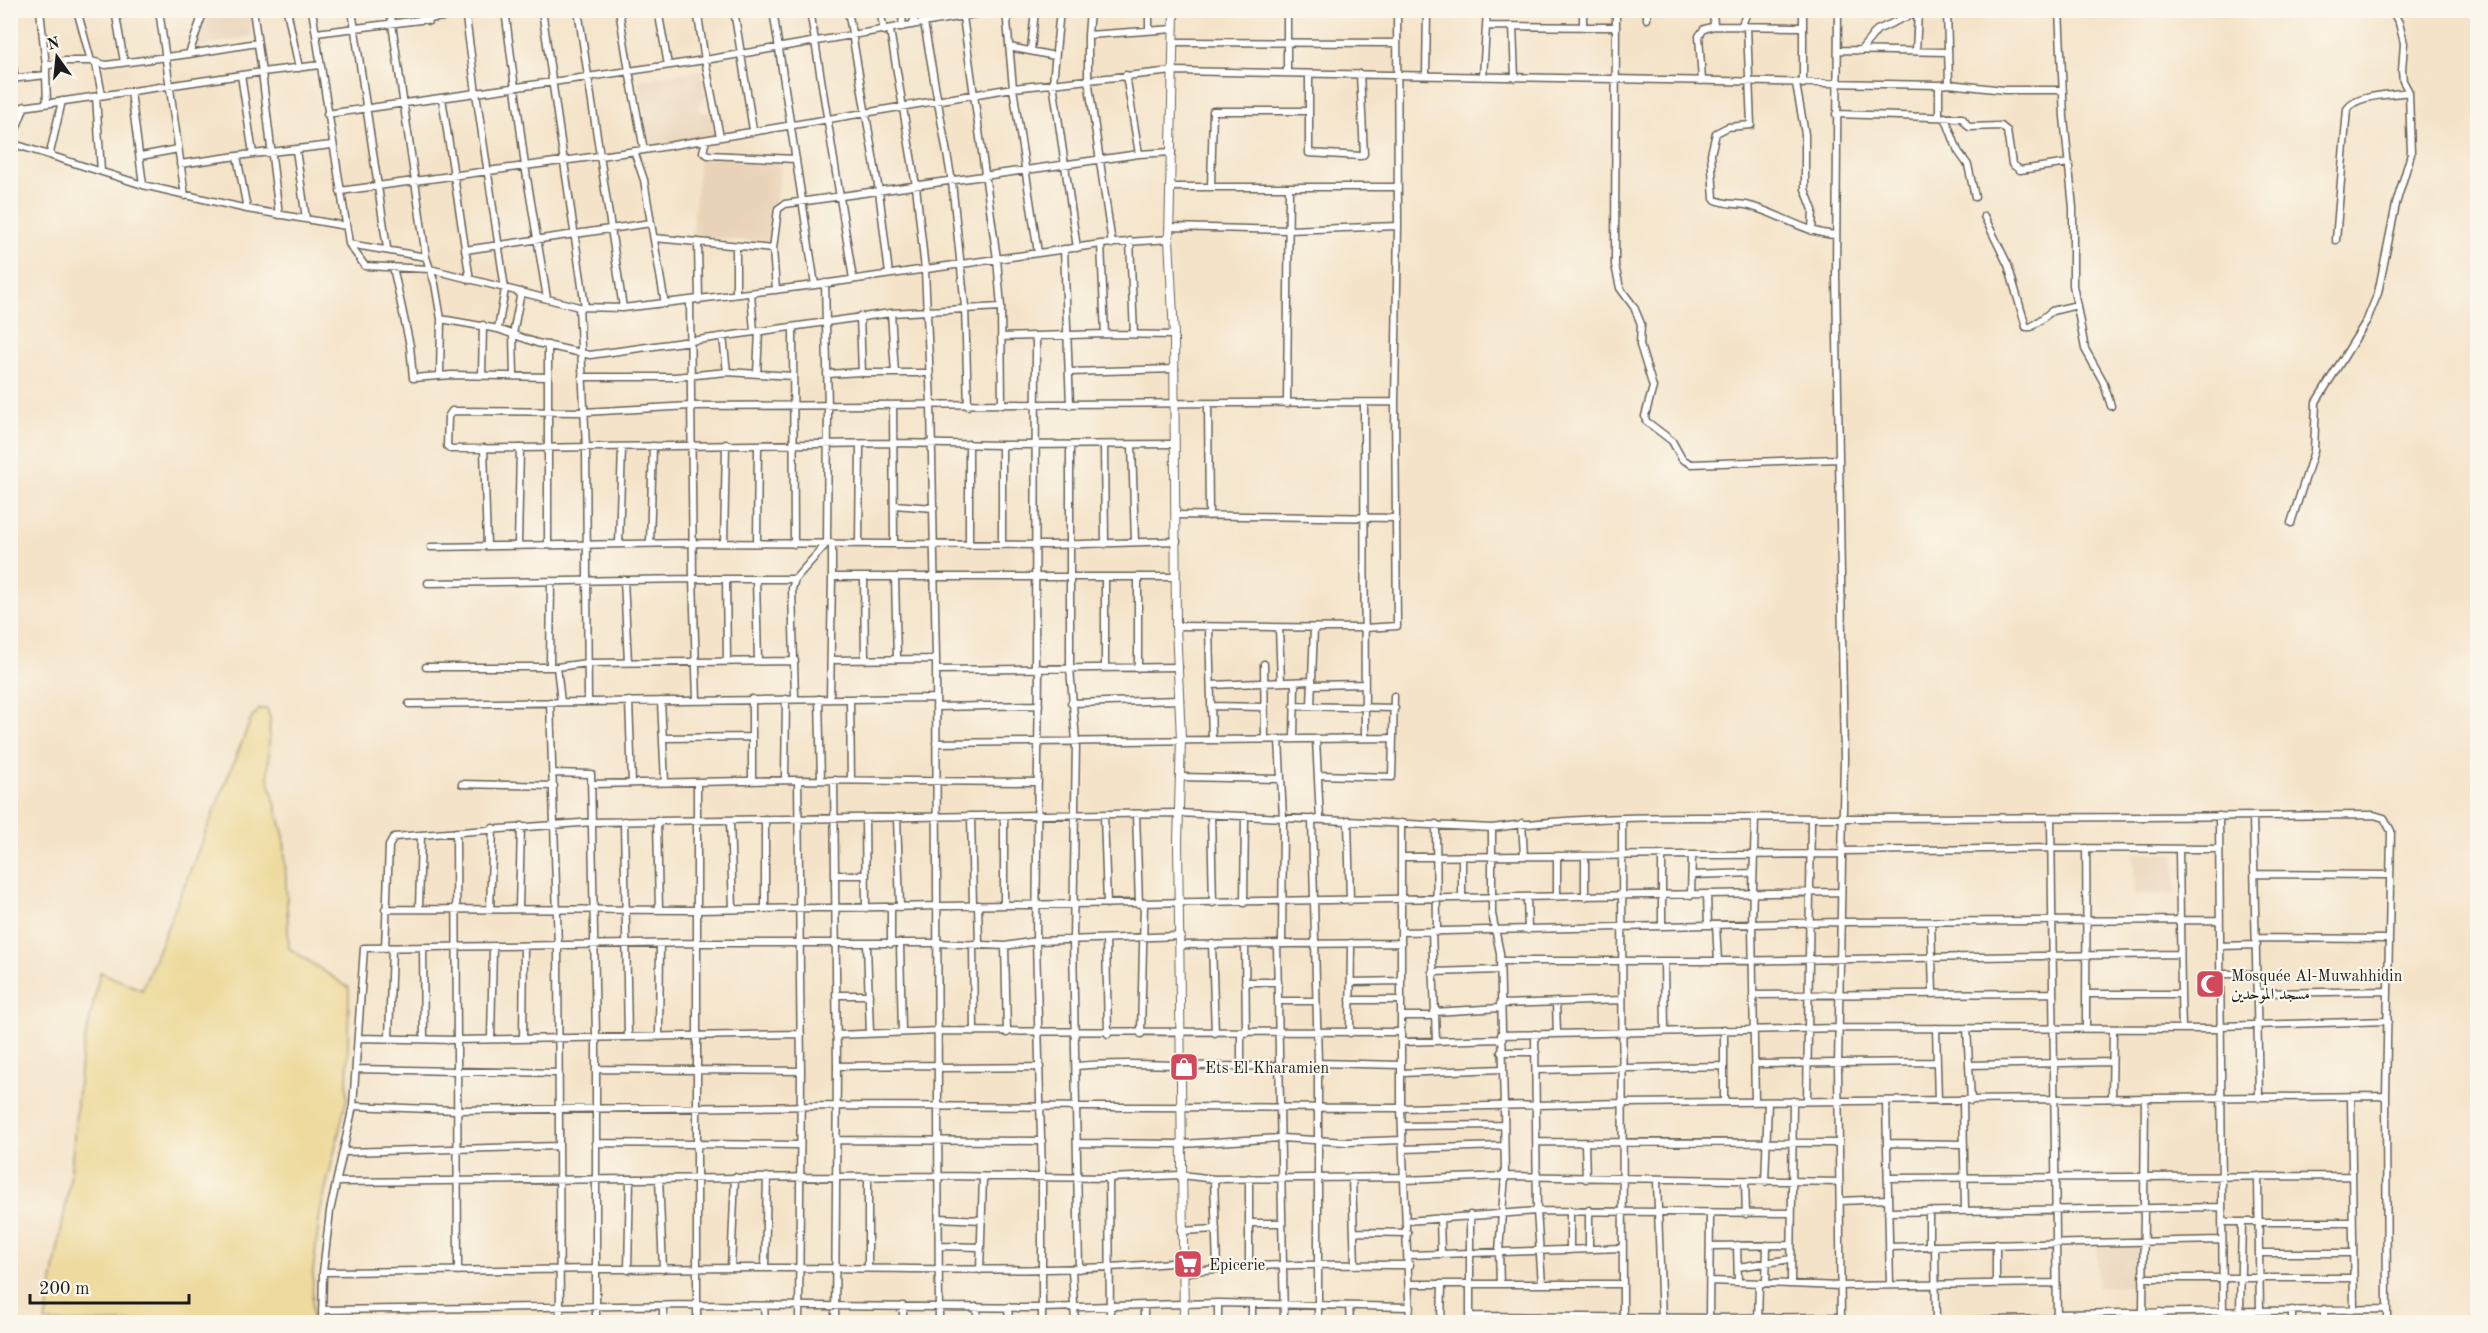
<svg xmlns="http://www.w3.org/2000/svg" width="2488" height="1333" viewBox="0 0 2488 1333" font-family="'Old Standard TT',Amiri,serif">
	<rect width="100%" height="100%" fill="#fbf7ec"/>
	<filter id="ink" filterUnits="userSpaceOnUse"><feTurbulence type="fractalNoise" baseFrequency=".0167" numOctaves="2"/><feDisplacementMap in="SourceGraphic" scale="12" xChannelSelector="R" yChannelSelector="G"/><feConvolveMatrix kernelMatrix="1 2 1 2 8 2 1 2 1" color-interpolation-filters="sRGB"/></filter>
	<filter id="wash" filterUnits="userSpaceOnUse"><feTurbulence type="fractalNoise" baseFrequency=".008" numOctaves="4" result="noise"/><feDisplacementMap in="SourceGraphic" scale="24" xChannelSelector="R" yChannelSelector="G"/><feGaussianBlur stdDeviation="1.35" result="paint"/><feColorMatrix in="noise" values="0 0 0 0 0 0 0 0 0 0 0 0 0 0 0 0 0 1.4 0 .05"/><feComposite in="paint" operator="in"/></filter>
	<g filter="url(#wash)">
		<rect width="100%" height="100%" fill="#f4e3c8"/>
		<path fill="#e9d3b8" d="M211 11H251V36L194 48Z
			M701 70 707 95 699 106 701 111 710 114 714 137 649 149 640 80Z
			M705 156 782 161 771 243 692 236 700 157Z
			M2134 853H2175V894L2134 895Z
			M2138 1244 2140 1285 2097 1287V1246Z"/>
		<path fill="#eeda9e" stroke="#857b5d" stroke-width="1.5" d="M260 709H267L270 718 268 777 284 836 289 948 349 988 347 1098 320 1213 313 1272 312 1322H45L70 1180 81 1059 100 972 142 990 252 717Z"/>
	</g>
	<g filter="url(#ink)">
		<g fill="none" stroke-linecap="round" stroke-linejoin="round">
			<g stroke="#686258" stroke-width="9">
				<path id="minor" d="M40 10 46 66
					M77 10 91 61
					M115 10 124 62
					M159 10 185 196
					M287 10 299 68
					M312 10 348 236 349 244 365 266 430 269 579 307 623 308 815 285 1101 244 1169 239
					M352 10 387 248
					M390 10 426 257 435 284 441 319 440 376
					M427 10 429 21
					M465 10 476 93 629 71 644 150
					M505 10 525 166 547 298
					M542 10 585 307
					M578 10 623 308
					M619 10 629 71 705 60 697 10
					M658 10 668 65
					M734 10 753 130
					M773 10 815 285
					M810 10 853 279
					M848 10 879 191 889 274
					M880 10 884 31
					M962 10 997 259 1001 307 1002 405
					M1011 10H1031
					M1060 10 1053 83 1077 248
					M1149 10V30
					M1287 10V73
					M1616 10 1615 265 1620 288 1634 307 1641 324 1640 345 1653 387 1645 416 1646 421 1672 441 1682 459 1691 464 1838 459
					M1647 10V19
					M1713 10 1714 26
					M1803 10V84
					M1838 10 1836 274 1844 759 1838 1064 1841 1322
					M2059 10 2064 117 2073 208V285L2085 349 2103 381 2111 406
					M924 23 952 182 965 307 968 406
					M912 25 918 10
					M1486 26 1616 27
					M1513 26 1515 78
					M902 27 903 10
					M1583 27V10
					M1741 27 1748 10
					M1747 27 1751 125 1728 127 1716 133 1711 154 1714 199C1724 205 1735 203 1746 205 1777 212 1804 233 1836 235
					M890 30 916 186 925 270 931 405 936 659 939 1322
					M316 33 500 10
					M1088 35 1090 10
					M1174 42 1397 43
					M1009 47 1055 56
					M10 49 15 79
					M1031 50 1035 10
					M1838 50 1948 52
					M1860 51 1877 30 1921 10
					M1916 51 1918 12
					M189 54 257 43
					M96 64 102 95
					M1309 74V153L1361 156 1364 154 1360 74
					M46 75 47 103
					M241 75 253 154 332 145
					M1126 75 1139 154
					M1426 75 1427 10
					M1483 77 1487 10
					M10 79 46 75V66L64 61H91L106 65 189 54 204 10
					M1702 81 1699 36 1704 29 1714 26 1803 27
					M1796 84 1805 134V189L1813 210 1812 231
					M1949 84 2004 90H2062
					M131 92 143 185
					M96 97 101 171
					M442 98 470 280
					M10 109 262 72 253 10
					M327 114 476 93 505 289 498 329
					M1836 114 1962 118 1969 127 2001 126 2007 131 2012 164 2020 170 2069 163
					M1939 115V85
					M1945 117 1958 151 1968 165 1975 197
					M720 137 705 60 999 10
					M706 140 703 152 708 155 796 159
					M11 143 143 185 247 209 346 226
					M10 145 25 106
					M296 150 306 219
					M634 151 644 180 651 223
					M50 153 62 101
					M141 156 178 149
					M180 164 237 156
					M1171 187H1398
					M1211 187 1213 111H1308
					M340 191 644 150 1013 88 1006 10
					M247 209 237 156 253 154
					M279 215 262 72 320 65
					M1984 216 2008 265 2026 327H2031L2052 311 2077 305
					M1169 227 1288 230 1398 226 1397 10
					M654 238 773 249 776 290
					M2336 240 2347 109C2357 94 2393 95 2409 92
					M1130 241 1134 334
					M698 242 699 300
					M349 244 426 257
					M1101 244 1105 334 1174 335
					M1112 244 1088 79V35L1174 29
					M736 246V294
					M773 249 778 209 785 204 1139 154 1172 152
					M1064 249 1070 405
					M465 250 651 223 665 304
					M1038 253 1013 88 1173 71 1939 85 1949 84 1947 10
					M393 267 410 346 413 378 452 375 548 377V545
					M751 293 754 332
					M690 301 693 579H795
					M579 307 586 447 588 702
					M891 313 895 373
					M860 316 862 373H929
					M441 319 498 329 537 343 590 355 891 313 1001 307
					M793 327 794 544
					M723 337 727 372
					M1001 337 1105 334
					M1069 372 1175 369
					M757 374 759 331
					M827 374 861 372
					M482 376 483 325
					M514 376 513 334 521 292
					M548 377V345
					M582 377H675L727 372 793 376
					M1364 403 1365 738
					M1287 404 1289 187
					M1208 405 1209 516
					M893 406 894 543
					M969 444V545
					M1174 444 1002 445 893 443 451 449 447 446 448 417 452 411 584 412 690 406 1395 402 1398 226
					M1070 445V668L1076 741 1073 941 1079 1269
					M1104 445 1105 544
					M1132 445 1135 542
					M484 448 487 546
					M894 505 934 508
					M1176 515 1396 518 1395 402
					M2291 523 2314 451 2316 402 2367 320 2378 293 2396 204 2411 154 2409 92 2403 81 2402 71 2404 43 2399 23 2392 10
					M650 543 653 446
					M724 543 726 444
					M757 543 758 445
					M832 543V577H1175
					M859 543 860 444
					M619 544 622 447
					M518 545 520 448
					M1002 545V445
					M431 547 692 543 1051 545 1177 541
					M895 577 897 659
					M1138 577V668
					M864 578 865 660
					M726 579 727 660
					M756 579 758 661
					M624 580 628 662
					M428 583 693 579 697 700
					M1176 626 1365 628 1397 626 1396 518
					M1209 628 1212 739
					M1279 628 1281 682
					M831 660 936 659
					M1264 664 1265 739
					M550 666 551 581
					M426 667H557L587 663 795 661
					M557 667 561 702
					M1039 668 1036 941 1042 1178V1322
					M1105 668V577
					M1035 669 1036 336
					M936 670 1179 667
					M1211 685 1311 681
					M1311 685 1365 684
					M795 698 792 589 795 579 827 543 828 406 825 283
					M819 699 821 780
					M830 699 832 577
					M850 699 851 780
					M629 701 632 783
					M661 701 665 782
					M550 702 558 946 560 1322
					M1071 703 1180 700
					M409 704 936 698
					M1212 706 1263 707
					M1294 706 1395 708
					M1311 706 1314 628
					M936 707 1039 705
					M663 738 752 737
					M1279 739 1283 818 1282 944
					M1294 739 1295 682
					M1316 739 1320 819
					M936 743 1392 738
					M553 773 591 774 596 1037V1322
					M1318 775 1392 777 1394 696
					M1179 777 1281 779
					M785 780 786 699
					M798 780 801 1071 799 1322
					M834 780 837 1066 939 1065
					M752 781V699
					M697 782V1322
					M462 784 554 786
					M591 784 798 780 1038 782
					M1136 814 1139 904
					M1104 815 1107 904
					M1211 815 1213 903
					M971 816 973 905
					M2219 816 2223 1322
					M2253 816 2259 1098
					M897 817 900 907
					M865 818 866 908
					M1622 818 1623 1322
					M1755 818 1752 924 1755 1102
					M2051 818 2057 1322
					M765 819V907
					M1312 819 1318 1063V1322
					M657 820 659 910
					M730 820 733 909
					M1348 820 1350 901
					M624 821 628 1037
					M1401 823V1108L1410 1322
					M1522 823 1524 856
					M1436 824 1437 932
					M1492 828V914L1500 953 1504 1107 1505 1176 1499 1251 1500 1284
					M456 832 458 1271
					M2086 848C2087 909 2086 968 2086 1028
					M2179 849 2181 994
					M1842 851 2051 848 2219 849
					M1662 855V926
					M1462 856V898
					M1557 856V897
					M1585 856V897
					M1402 857 1842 854
					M2255 874 2390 875
					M835 875H866
					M1692 875 1753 873
					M1691 895 1692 855
					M1707 895 1708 925
					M1527 897 1528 930
					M1244 903 1245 816
					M978 905 979 944
					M1004 905V816
					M891 907V944
					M519 908 521 826
					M385 909 697 910 1841 892
					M419 909 421 835
					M490 909 493 828
					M1931 922 1933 994
					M1716 925 1718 961
					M1401 932 1840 922 2219 920
					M1432 932 1436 1041
					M1181 936 1036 941 1005 946 937 943H697L364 948 353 1106 330 1211 323 1272C482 1271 641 1267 800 1268 928 1268 1054 1274 1181 1262
					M2256 938 2388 939
					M1106 939 1108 1034
					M900 944 902 1032
					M973 944 974 1032
					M1212 944 1215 1033
					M1245 944 1246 1033
					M1277 944 1284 1322
					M867 945 870 1033
					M1181 945 1401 943
					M1005 946 1007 1033
					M2220 946 2257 945
					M423 947 424 1039
					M385 948 389 846 394 837 593 822 1178 813 1492 828C1611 812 1733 818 1854 818 2027 818 2201 817 2374 815L2384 818 2391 831 2386 1096 2387 1322
					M1500 961H1718L2180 954
					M1664 961 1665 1030
					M1432 972 1500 970
					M2220 974H2257
					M1245 982H1278
					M1351 982 1401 981
					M2257 993 2388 991
					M2086 994H2181L2182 1029
					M836 995H869
					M1753 995 2052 993
					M1350 1000H1401
					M1279 1001H1316
					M1556 1002 1557 1033
					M1500 1004 1622 1000
					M1434 1012 1500 1008
					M1402 1016H1434
					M2220 1026 2388 1021
					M1936 1028 1938 1101
					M1967 1028 1971 1101
					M1350 1033 1351 943
					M1141 1034 1144 904
					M1535 1034 1537 1211 1542 1284
					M836 1035 939 1031 1401 1032
					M1501 1035 1839 1028 2220 1029
					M659 1037 660 944
					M359 1038 455 1040 801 1034
					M389 1038 392 948
					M491 1038 493 948
					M523 1038 524 947
					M1401 1042 1501 1039
					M1501 1052H1536
					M1318 1063 1401 1065
					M1755 1064 1937 1062
					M1969 1065 2112 1062
					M1077 1066C1145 1060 1213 1070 1281 1065
					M939 1068 1040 1067
					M1241 1068V1033
					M357 1069 558 1073
					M596 1069 801 1071
					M1536 1070 1724 1066
					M1401 1073 1502 1069
					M2351 1097 2354 1309
					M2112 1099 2113 1029
					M1807 1101 1811 818
					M1886 1101 1890 1285
					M1963 1101 1965 1211
					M1724 1102V1029
					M353 1106 456 1110 838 1106 1401 1108 1623 1103 2386 1096
					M1402 1126 1504 1125
					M838 1140 1042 1141
					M1537 1142 1839 1143
					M595 1143 799 1145
					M1078 1143 1182 1144 1281 1138 1347 1142 1402 1140
					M1585 1143 1586 1179
					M1887 1143 1964 1144
					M1403 1149 1504 1146
					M344 1152 558 1146
					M2258 1176 2259 1253
					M868 1177V1268
					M659 1178 663 1269
					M1109 1178 1110 1322
					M1249 1178V1267
					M1352 1178 1355 1265
					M1888 1178 2352 1176
					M1214 1179 1217 1268
					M1404 1180 1505 1176 1839 1182
					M1657 1181 1662 1322
					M337 1182 939 1176 1109 1178 1182 1175 1214 1179 1404 1177
					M1745 1182 1746 1214
					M1765 1182 1768 1102
					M1840 1201 1888 1199
					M1570 1210V1250
					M1589 1210V1249
					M1929 1211V1247
					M1888 1212 2222 1207
					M939 1218 982 1220
					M1440 1218 1441 1254
					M1407 1221 1537 1211 1791 1213
					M2222 1222H2352
					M1249 1223H1282
					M1181 1231 1216 1229
					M1354 1232 1408 1233
					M1737 1245 1738 1282
					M939 1246 981 1247
					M1710 1246 1791 1245
					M1935 1246 1936 1322
					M1889 1247 2222 1240
					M1409 1255 1623 1248
					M1738 1267 1791 1259
					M731 1268 735 1177
					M765 1268 767 1177
					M628 1270 630 1179
					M980 1270 983 1177
					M1072 1270 1075 1322
					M1182 1273C1257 1262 1333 1265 1410 1265
					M2143 1278H2353
					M1711 1281 1840 1286 2056 1283
					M1766 1283 1767 1245
					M1409 1284H1623
					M1791 1284 1793 1101
					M1996 1284V1244
					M1218 1303V1322
					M1252 1304V1322
					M1144 1305V1322
					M764 1306 765 1322
					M903 1306V1322
					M1349 1306 1350 1322
					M977 1307V1322
					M1008 1307 1009 1322
					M2324 1309V1322
					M322 1310 698 1305 1042 1308 1218 1303 1410 1307
					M2260 1310 2259 1253H2353
					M2240 1311 2242 1222
					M2143 1312 2145 1099
					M2160 1312 2161 1322
					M2128 1313V1322
					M2056 1314 2387 1309
					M1469 1316 1709 1318 1710 1214
					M1709 1318 1840 1317
					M1936 1321 2057 1319
					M322 1322 323 1272
					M663 1322V1306
					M835 1322 837 1066
					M1441 1322 1442 1285
					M1470 1322V1215
					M1758 1322 1759 1283
					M2292 1322V1310"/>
			</g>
			<g stroke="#686258" stroke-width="10">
				<path id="major" d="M1174 10 1169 239 1174 335 1176 626 1181 739 1178 842 1184 1322"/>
			</g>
			<use href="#minor" stroke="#fff" stroke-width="6"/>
			<use href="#major" stroke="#fff" stroke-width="8"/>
		</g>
	</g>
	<defs>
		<g id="mosque-square" transform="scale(1.5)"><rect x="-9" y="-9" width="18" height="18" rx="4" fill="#d1495b" stroke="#fbf7ec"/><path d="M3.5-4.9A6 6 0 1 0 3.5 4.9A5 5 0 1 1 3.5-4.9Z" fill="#fff"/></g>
		<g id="shop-square" transform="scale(1.5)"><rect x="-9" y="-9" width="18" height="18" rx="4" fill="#d1495b" stroke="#fbf7ec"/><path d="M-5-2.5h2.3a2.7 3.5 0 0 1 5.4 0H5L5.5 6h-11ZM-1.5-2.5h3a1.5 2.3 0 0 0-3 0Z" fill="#fff"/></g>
		<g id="supermarket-square" transform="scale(1.5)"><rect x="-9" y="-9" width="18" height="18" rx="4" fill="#d1495b" stroke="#fbf7ec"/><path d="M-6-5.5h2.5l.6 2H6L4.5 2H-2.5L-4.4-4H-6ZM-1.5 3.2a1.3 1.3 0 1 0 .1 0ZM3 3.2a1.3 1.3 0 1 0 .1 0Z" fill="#fff"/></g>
	</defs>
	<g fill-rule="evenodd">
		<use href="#mosque-square" x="2210" y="984"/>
		<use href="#shop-square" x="1184" y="1067"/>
		<use href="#supermarket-square" x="1188" y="1264"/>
	</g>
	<g text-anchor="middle" stroke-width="4.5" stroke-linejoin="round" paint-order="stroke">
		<g font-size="16" fill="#1c1c1c" stroke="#fbf7ec" text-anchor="start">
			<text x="2231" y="981">Mosquée Al-Muwahhidin<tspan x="2231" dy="18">مسجد الموحدين</tspan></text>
			<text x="1205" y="1073">Ets El Kharamien</text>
			<text x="1209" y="1270">Epicerie</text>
		</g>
	</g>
	<rect width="2488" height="1333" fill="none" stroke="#fbf7ec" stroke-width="36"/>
	<g transform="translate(57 57) rotate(345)" stroke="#fbf7ec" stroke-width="4.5" paint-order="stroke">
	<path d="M0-4.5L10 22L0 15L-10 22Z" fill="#1c1c1c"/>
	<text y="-9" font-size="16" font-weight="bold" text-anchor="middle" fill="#1c1c1c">N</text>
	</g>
	<path d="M30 1294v9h159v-9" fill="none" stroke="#1c1c1c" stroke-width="3"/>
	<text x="39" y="1294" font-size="18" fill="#1c1c1c" stroke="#fbf7ec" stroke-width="4.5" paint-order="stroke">200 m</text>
</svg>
